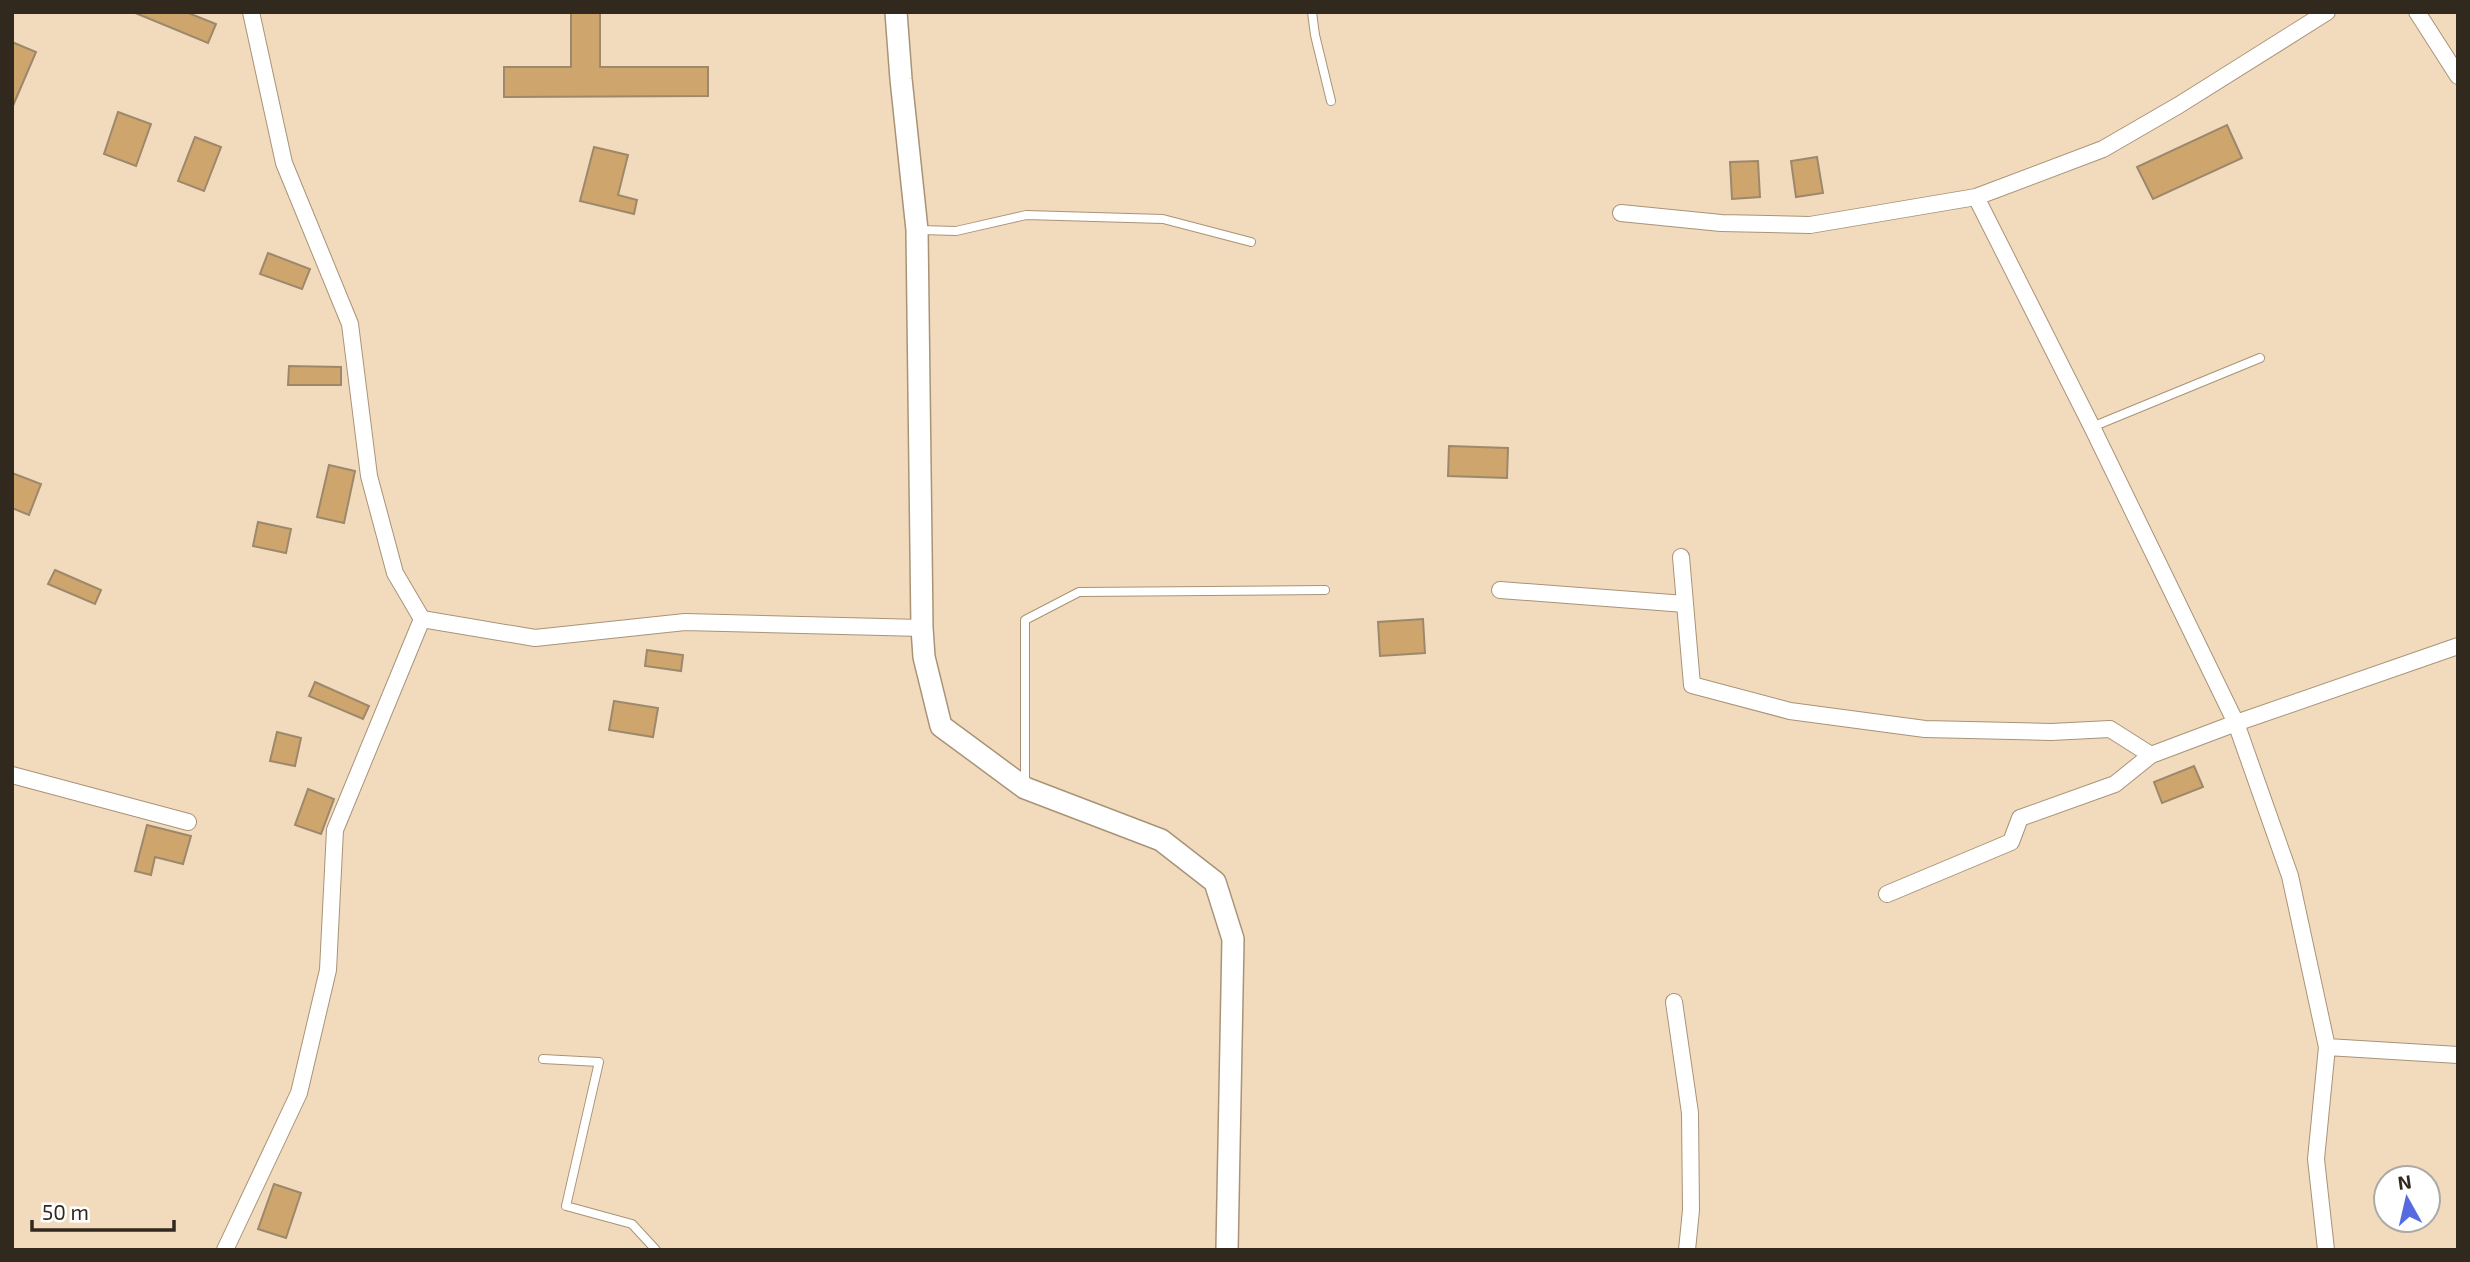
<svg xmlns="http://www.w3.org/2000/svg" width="2470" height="1262" viewBox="0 0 2470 1262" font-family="'Exo 2',sans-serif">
	<rect width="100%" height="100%" fill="#f2dbbd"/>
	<path fill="#cea56c" stroke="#9d886c" stroke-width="2" d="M133 12H186L216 24 208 43Z
		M571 12H600V67H708V96L504 97V67H571Z
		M12 42 36 52 12 108Z
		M118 112 151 124 136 166 104 154Z
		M2227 125 2242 158 2153 199 2137 167Z
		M195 137 221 147 204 191 178 181Z
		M594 147 628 155 618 195 637 200 634 214 580 201Z
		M1817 157 1823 193 1796 197 1791 161Z
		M1758 161 1760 197 1732 199 1730 162Z
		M268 253 310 269 302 289 260 274Z
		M289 366 341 367V385H288Z
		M1449 446 1508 448 1507 478 1448 476Z
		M329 465 355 471 344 523 317 517Z
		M12 473 41 484 29 515 12 508Z
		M258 522 291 529 286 553 253 546Z
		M55 570 101 590 95 604 48 584Z
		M1423 619 1425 653 1380 656 1378 622Z
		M647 650 683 655 681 671 645 666Z
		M315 682 369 706 363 719 309 696Z
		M614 701 658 708 653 737 609 730Z
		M277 732 301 738 295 766 270 761Z
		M2194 766 2203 787 2162 803 2154 782Z
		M308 789 334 799 321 834 295 825Z
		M147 825 191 836 183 864 155 857 151 875 135 871Z
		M274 1184 301 1193 286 1238 258 1229Z"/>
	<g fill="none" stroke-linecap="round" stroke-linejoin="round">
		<g stroke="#a99377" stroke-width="10">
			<path id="lane" d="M1312 12 1315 35 1331 101
				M920 230 956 231 1026 215 1163 219 1251 242
				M2092 427 2260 358
				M1025 785V620L1079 592 1325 590
				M543 1059 599 1062 566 1206 632 1224 656 1250"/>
		</g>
		<g stroke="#a99377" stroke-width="18">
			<path id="street" d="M251 12 284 163 350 324 369 476 395 573 422 619 535 638 685 622 922 628
				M2417 12 2458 76
				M1976 197 2092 427 2236 723 2290 876 2327 1047 2316 1159 2326 1250
				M1621 213 1721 223 1810 225 1976 197 2103 149 2179 105 2327 12
				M1681 557 1692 685 1790 711 1925 729 2051 732 2110 729 2151 755
				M1500 590 1685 604
				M12 775 188 822
				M1887 894 2011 842 2020 818 2115 784 2151 755 2236 723 2458 646
				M1674 1002 1690 1113 1691 1210 1687 1250
				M2327 1047 2458 1055
				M225 1250 299 1093 328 970 335 830 422 619"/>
		</g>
		<g stroke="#a99377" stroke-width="24">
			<path id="secondary" d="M896 12 901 79 917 230 922 628 924 657 941 726 1025 788 1161 840 1215 882 1233 939 1227 1250"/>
		</g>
		<use href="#lane" stroke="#fff" stroke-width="8"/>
		<use href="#street" stroke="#fff" stroke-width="16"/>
		<use href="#secondary" stroke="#fff" stroke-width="21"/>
	</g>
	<rect width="2470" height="1262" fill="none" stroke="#32291e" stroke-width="28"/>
	<g transform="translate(2407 1199) rotate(352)"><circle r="33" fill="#ffffff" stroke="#ada9a5" stroke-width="2"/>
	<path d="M0-5L12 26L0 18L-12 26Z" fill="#566be2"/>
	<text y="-10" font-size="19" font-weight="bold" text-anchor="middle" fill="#32291e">N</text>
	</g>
	<path d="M32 1220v10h142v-10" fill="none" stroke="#32291e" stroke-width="3.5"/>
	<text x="42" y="1220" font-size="21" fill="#32291e" stroke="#ffffff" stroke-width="5" paint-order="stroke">50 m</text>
</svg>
